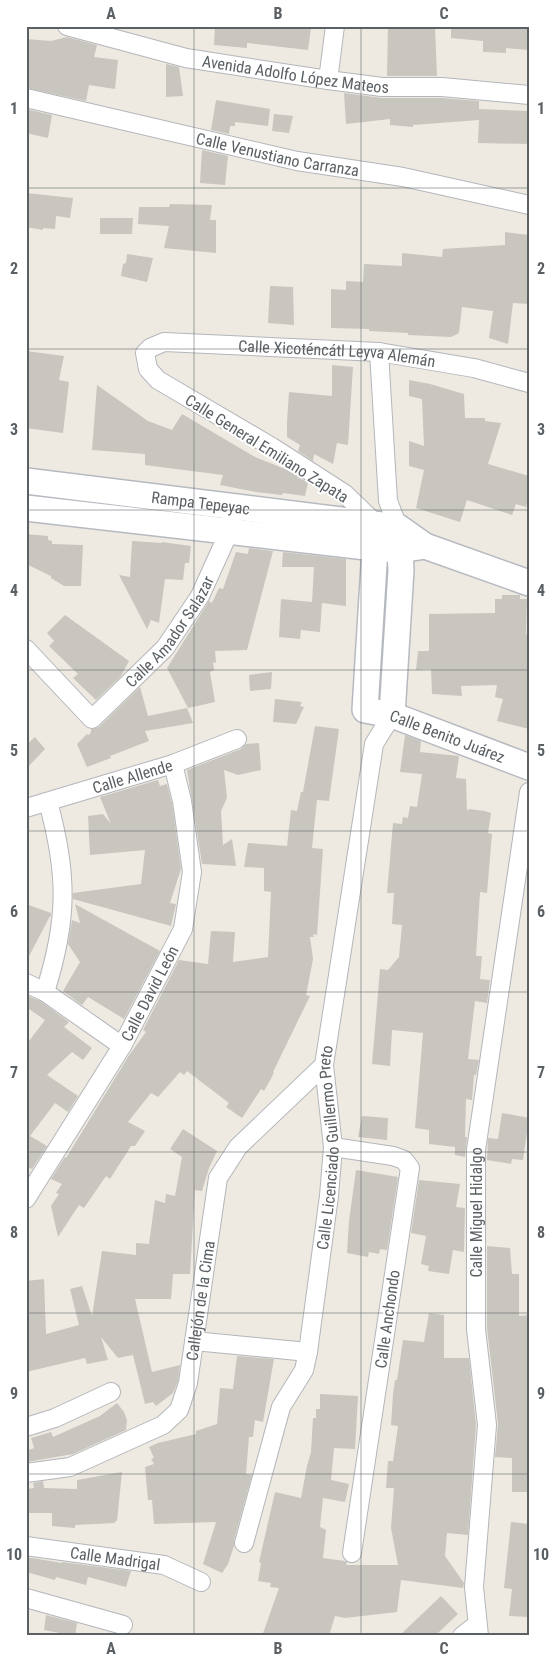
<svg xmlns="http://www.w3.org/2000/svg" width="555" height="1662" viewBox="0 0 555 1662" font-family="'Roboto Condensed',sans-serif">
	<rect width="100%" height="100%" fill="#eeeae2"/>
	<path fill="#c9c5bf" d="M215 26H299L311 28 308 50 247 43V48L214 45Z
		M388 26H435L437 76H387Z
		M451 26H529V50L506 48V53L483 52V41L451 38Z
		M67 37 97 45 94 57 118 60 115 89 89 85 86 101 26 88V39L51 41Z
		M166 64 179 67 183 96 166 97Z
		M344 93 382 98H442L479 101V111V109L529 111V144L478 143 479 120 413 125V127L390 125V119L346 124Z
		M216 100 270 109 268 126 235 122V126H230L229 134 211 130Z
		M26 109 52 115 48 138 26 133Z
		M274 114 293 116 289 133 272 131Z
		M202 150 228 156 225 185 200 183Z
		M26 193 73 198 70 218 56 216 55 229 43 228V230L26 227Z
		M170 204 212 205 210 220H216V253L164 248 169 226 138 224 139 207H169Z
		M100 218H133L132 234H100Z
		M505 232 529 235V304L513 303 508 344 489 338 493 311 462 307 459 333 451 337 408 335V333L369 331V329L331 328V289L346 290V281L363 282 364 264 402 266V253L442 257 443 249 505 245Z
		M127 254 153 258 147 282 121 276 123 264 126 263Z
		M270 286 293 287 294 325 268 323Z
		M26 351 64 356 59 380 69 382 63 433 26 428Z
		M332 365 353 367 348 445 337 443 333 464 314 454 313 461 298 451 300 445 287 437V422L289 392 332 396Z
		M409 380 430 384 464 394 465 418H485V421L501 423 488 464 529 476V496L526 507 516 504 512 515 467 500 460 522 416 508 424 470 409 466V441L424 446 422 399 409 396Z
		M97 385 148 421 172 430 182 414 255 457 290 471 308 483 305 496 283 493 282 495 256 492 220 485 223 475 145 465V454L92 450Z
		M26 534 48 536V540L52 541V544L83 545 81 586H64L51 578V576L26 564Z
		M132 541 162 543V542L191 546 189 563H185L183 580 165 579 159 623 151 620 147 629 119 575 130 577Z
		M249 548 273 551 247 650 215 651 216 663 213 662 214 670 210 672 215 702 188 708 167 668 209 601 212 603 219 588 223 589 236 552 248 554Z
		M283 552 346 559V606L322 603 320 632 301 630 300 639 279 637 281 599 312 602 314 567H282Z
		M502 595H520V599H527L526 634H529V729L497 721 503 699 495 697 497 685 461 686 462 696 432 694 431 669 416 670 418 651H429V614L495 613V599H502Z
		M65 615 129 661 121 676 96 700 73 678 78 674 49 646 54 641 47 633Z
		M272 672 271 689 250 691 249 675Z
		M140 687 148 716 187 708 193 723 145 731 149 741 110 756 111 758 87 767 77 744 87 734 89 735 91 732V729L99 727Z
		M275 699 302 702 300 706 304 707 296 724 273 722Z
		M315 726 339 729 329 801 317 800 312 848 323 849 317 935 313 934 314 937H310L313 959 306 995 310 996 273 1072 274 1073 264 1091 261 1089 242 1118 226 1107 229 1103 187 1071 184 1075 180 1072 158 1097 151 1093 128 1122 145 1131 135 1146H131L110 1179 106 1176 84 1208 79 1205 58 1237 51 1206 59 1194 56 1193 62 1184 51 1179 65 1157 66 1158 128 1057 146 1032 143 1030 179 960 208 964 211 931 235 932 233 962 268 957 271 892 264 891V868L244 867 248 843 287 846 291 810 297 811 301 792H303Z
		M405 735 421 741 420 752 459 756 456 778 466 779 467 811 469 809 485 811 491 813 488 833 492 834 487 893 480 892 476 956H482L480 979 490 980 487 1003 475 1001 468 1059 479 1060 476 1075H474L472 1100 466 1099 465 1137H467L465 1157 455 1155V1147L429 1144V1130L415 1128 423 1033 392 1030 390 1066 372 1064 380 969 388 970 399 957 402 925 392 924 394 893H387L393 823 402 824 403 817 408 818 410 806 417 807 422 774 400 772Z
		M35 737 45 749 26 769V745Z
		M259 743 261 770 238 775 224 770 227 798 221 811 223 845 232 839 236 866 202 864 187 770 241 749 246 744Z
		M158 780 160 786 167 784 172 803 181 869 170 903 176 904 171 926 73 899V893L141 884 145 850 90 855 88 816 103 814 111 824 100 797Z
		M26 904 51 913V917L50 916 26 962Z
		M75 904 160 951 124 1019 88 997 82 1005 63 991 80 962 68 944 72 920 80 923Z
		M26 995 40 1001 69 1022 64 1027 92 1048 83 1060 72 1052 47 1075 78 1096 68 1112 55 1103 30 1136 47 1146 32 1169 26 1166V1045L45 1020 26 1007Z
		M502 1113 529 1118 523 1160 512 1159 511 1164 487 1160 488 1138 498 1139Z
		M362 1116 388 1118 387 1140 358 1137Z
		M183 1129 217 1151 209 1168 202 1191 195 1190 190 1274H173L171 1299H135L152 1372 180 1365 178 1381 173 1393 156 1406 153 1402 145 1404 133 1355 118 1358 101 1337 108 1360 87 1364 85 1358 26 1372V1281L44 1279 46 1334 79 1325 70 1289 82 1286 92 1316 102 1251 136 1255V1243L149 1244 155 1200 165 1203 166 1194 175 1196 182 1157 170 1149Z
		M356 1170 398 1177 387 1250 380 1249 379 1254 369 1252 368 1257 347 1253 349 1221Z
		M419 1180 460 1184 456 1207 465 1208 464 1252 453 1250 449 1274 428 1271 429 1266 421 1264 426 1236 411 1233Z
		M487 1246 510 1248 512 1274H519V1316L529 1315V1492H512V1458L495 1457 498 1424 487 1328Z
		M429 1313 444 1315V1358H469L476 1425 468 1535 447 1533 445 1556 464 1583 463 1588 401 1580 397 1612 345 1618 335 1616 329 1636H262L279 1588 270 1587 271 1583 258 1581 261 1563 259 1562 275 1492 301 1498 307 1466 311 1452 313 1418H316V1409H320V1394L358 1396 355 1449 334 1448 331 1480 349 1484 345 1502 323 1498 320 1527 326 1530 323 1558 345 1561 347 1562 346 1565H398L391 1528 394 1488H386L388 1461H393L398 1426 391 1425 393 1394 395 1380H397L403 1340 424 1342Z
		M237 1356 274 1359 263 1422 255 1420 253 1437H249L246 1474 252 1475 234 1540V1546L228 1564 222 1573 203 1564 216 1522 154 1524 152 1500H148L145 1467 154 1464 151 1459 154 1458 149 1447 158 1443 196 1434V1431L217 1424 220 1388 233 1389Z
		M117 1403 124 1412 127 1420 126 1430 73 1454 27 1462 26 1451 34 1448 31 1438 51 1432 53 1437 100 1416Z
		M122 1472 117 1521H115V1523L75 1525V1528L52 1526V1513H27L26 1489 34 1488 33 1483 43 1481 44 1488 77 1489V1480Z
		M511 1522 529 1524V1617L509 1616 512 1589 504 1588Z
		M26 1557 62 1563V1562L131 1571 126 1587 88 1577 86 1585 56 1577 55 1580 26 1572Z
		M441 1596 458 1614 439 1632 432 1636H399Z
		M46 1615 77 1623 75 1636 44 1630Z"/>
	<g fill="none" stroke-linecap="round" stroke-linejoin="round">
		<g stroke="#b3b6ba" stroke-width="20">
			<g id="street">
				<path id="s1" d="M67 26 186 58 328 80 382 87H442L529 95"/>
				<path d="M328 80 335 26"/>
				<path id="s2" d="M26 98 297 161 403 177 529 205"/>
				<path d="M379 352 388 501 398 527"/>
				<path id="s3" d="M376 524 345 494 272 447 158 380 148 369 145 353 150 348 164 342 379 352 474 368 529 383"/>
				<path id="s4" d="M26 649 92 719 165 648 200 596 229 532 232 521"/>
				<path id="s5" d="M26 808 173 764 237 739"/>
				<path d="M26 983 45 992 122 1046"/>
				<path d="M45 992C68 920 68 874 48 802"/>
				<path d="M333 1147 393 1156 404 1160 410 1168 352 1553"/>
				<path id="s6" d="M26 1199 122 1046 183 929 192 872 182 801 173 764"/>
				<path d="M194 1341 308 1352"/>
				<path d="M26 1427 55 1418 111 1392"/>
				<path id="s7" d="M26 1473 70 1467 163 1425 179 1410 188 1383 218 1178 238 1147 324 1065"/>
				<path id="s8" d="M244 1543 281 1407 304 1370 308 1352 329 1196 333 1147 324 1065 374 744 392 715"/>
				<path id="s9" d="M26 1546 164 1565 201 1582"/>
				<path d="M26 1598 123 1625"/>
				<path d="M462 1636 476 1625"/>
				<path id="s10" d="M479 1636 474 1587 487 1425 476 1329V1150L529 792"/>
			</g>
		</g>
		<g stroke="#b6bac0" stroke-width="28">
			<g id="secondary">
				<path id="s11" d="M26 481 398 527 425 546 529 583"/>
				<path d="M26 508 375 548 400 550 425 546"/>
				<path id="s12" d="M375 548 365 710 392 715 529 767"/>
				<path d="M392 715 401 570 399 533"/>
			</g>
		</g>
		<use href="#street" stroke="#fff" stroke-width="18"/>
		<use href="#secondary" stroke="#fff" stroke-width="25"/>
	</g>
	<path fill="none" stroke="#5a6064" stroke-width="1" stroke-opacity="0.55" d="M194 26V1636M361 26V1636M26 188H529M26 349H529M26 510H529M26 670H529M26 831H529M26 992H529M26 1152H529M26 1313H529M26 1474H529"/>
	<g text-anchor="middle" stroke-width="4" stroke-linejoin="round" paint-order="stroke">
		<g font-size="16" fill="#5a6064" stroke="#fff">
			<text dy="6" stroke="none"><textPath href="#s1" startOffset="234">Avenida Adolfo López Mateos</textPath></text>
			<text dy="6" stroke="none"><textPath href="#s2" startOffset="258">Calle Venustiano Carranza</textPath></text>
			<text dy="6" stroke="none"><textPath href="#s3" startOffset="489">Calle Xicoténcátl Leyva Alemán</textPath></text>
			<text transform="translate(267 448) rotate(32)" y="6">Calle General Emiliano Zapata</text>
			<text dy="6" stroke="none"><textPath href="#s11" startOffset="176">Rampa Tepeyac</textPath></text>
			<text dy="6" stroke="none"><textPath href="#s4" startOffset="214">Calle Amador Salazar</textPath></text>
			<text dy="6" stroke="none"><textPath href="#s12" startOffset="249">Calle Benito Juárez</textPath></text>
			<text dy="6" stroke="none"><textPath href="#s5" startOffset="111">Calle Allende</textPath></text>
			<text dy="6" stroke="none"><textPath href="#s6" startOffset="240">Calle David León</textPath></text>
			<text dy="6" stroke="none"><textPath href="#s8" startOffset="409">Calle Licenciado Guillermo Preto</textPath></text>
			<text dy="6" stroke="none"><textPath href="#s10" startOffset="425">Calle Miguel Hidalgo</textPath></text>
			<text dy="6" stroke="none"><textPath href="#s7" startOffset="280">Callejón de la Cima</textPath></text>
			<text transform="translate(387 1319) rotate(-82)" y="6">Calle Anchondo</text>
			<text dy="6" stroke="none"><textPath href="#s9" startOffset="90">Calle Madrigal</textPath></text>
		</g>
	</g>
	<rect width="555" height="1662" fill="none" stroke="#ffffff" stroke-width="55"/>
	<rect x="28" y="28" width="500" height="1606" fill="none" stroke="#5a6064" stroke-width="2"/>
	<g font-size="16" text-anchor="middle" font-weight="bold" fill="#5a6064">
		<text x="111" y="19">A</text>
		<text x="278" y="19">B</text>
		<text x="444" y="19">C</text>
		<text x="14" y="114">1</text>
		<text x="541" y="114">1</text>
		<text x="14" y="274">2</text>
		<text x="541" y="274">2</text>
		<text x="14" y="435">3</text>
		<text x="541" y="435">3</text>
		<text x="14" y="596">4</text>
		<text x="541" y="596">4</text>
		<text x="14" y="756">5</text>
		<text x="541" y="756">5</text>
		<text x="14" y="917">6</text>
		<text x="541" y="917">6</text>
		<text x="14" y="1078">7</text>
		<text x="541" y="1078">7</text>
		<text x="14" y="1238">8</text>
		<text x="541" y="1238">8</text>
		<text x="14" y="1399">9</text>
		<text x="541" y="1399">9</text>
		<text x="14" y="1560">10</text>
		<text x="541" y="1560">10</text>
		<text x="111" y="1654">A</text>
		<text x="278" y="1654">B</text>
		<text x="444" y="1654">C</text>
	</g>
</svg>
